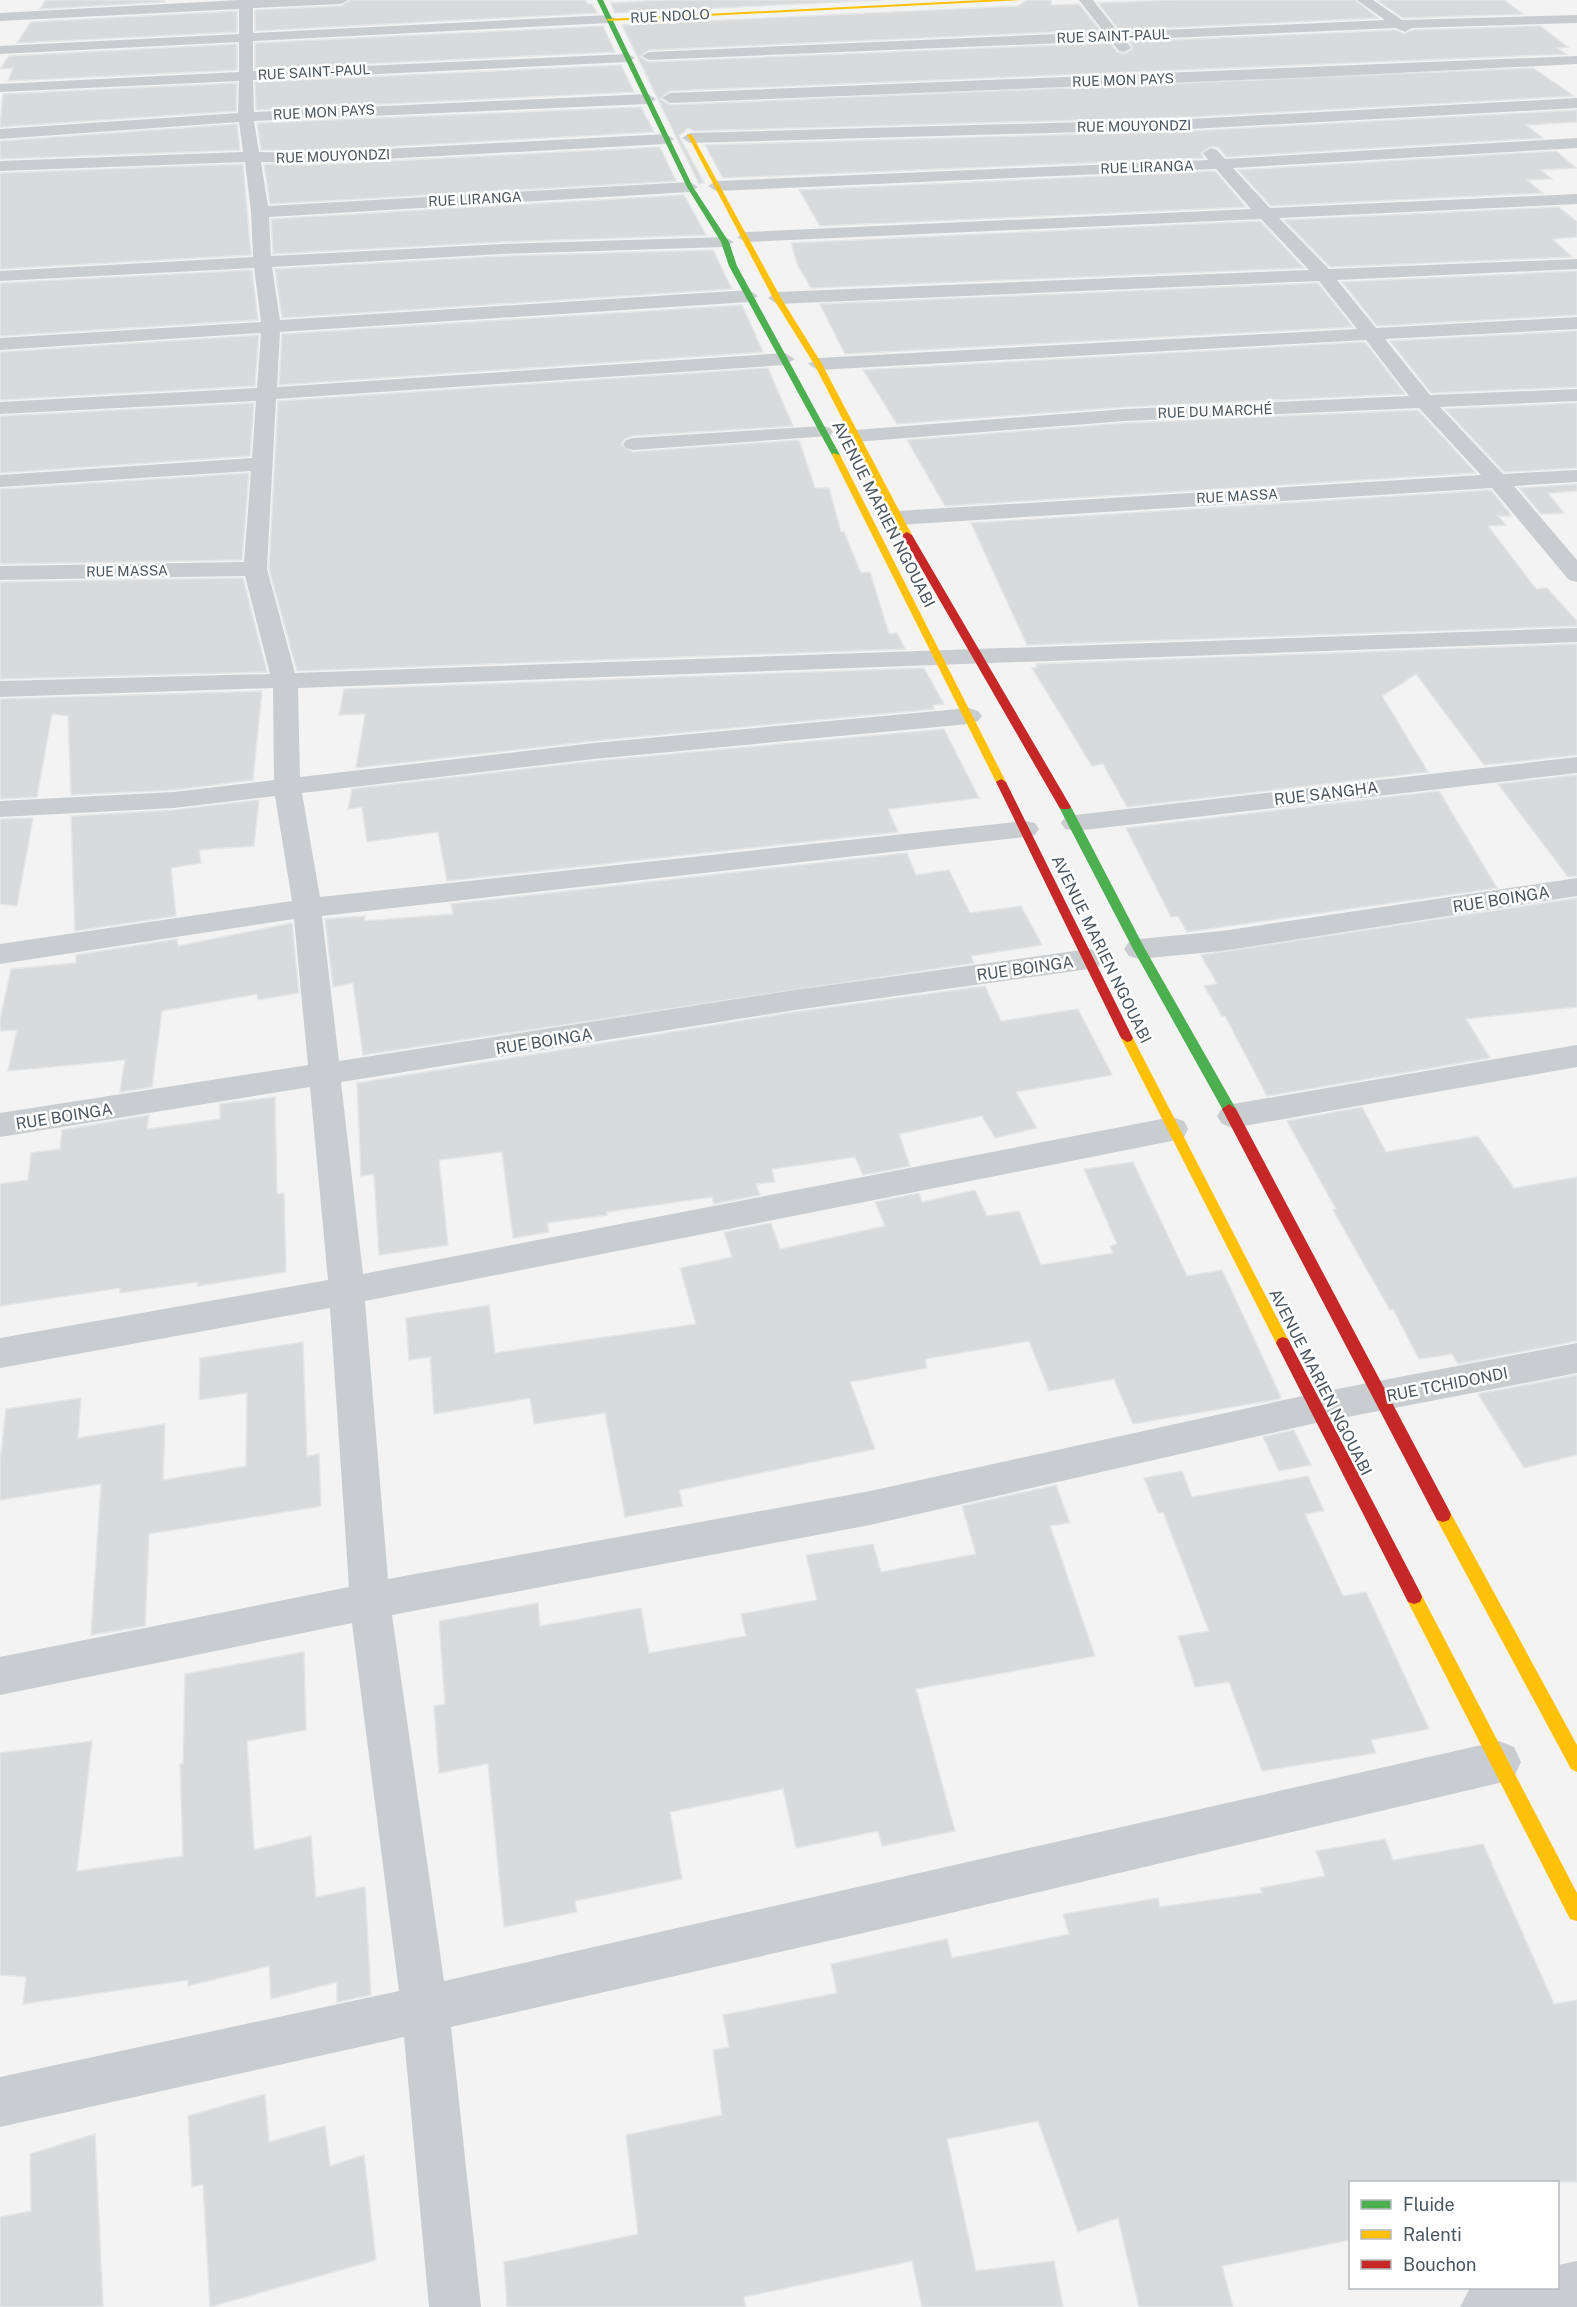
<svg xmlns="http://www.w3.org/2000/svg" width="1577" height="2307" viewBox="0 0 1577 2307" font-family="'Public Sans',sans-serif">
	<rect width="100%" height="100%" fill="#f3f3f3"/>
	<path fill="#d9dadb" stroke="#e4e5e6" stroke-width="1.5" d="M46 0H163L165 2 40 9Z
		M350 0H585L588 4H592L597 13 255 31V10L341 6Z
		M663 0H883L615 13 611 3Z
		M1027 0H1051V5L1079 4 1100 30 649 50 640 57 649 62 1110 43 1117 52 1124 54 1133 48 1129 42 1396 30 1404 34 1413 30 1540 26 1568 47 1557 48 1566 54 670 91 660 99 670 105 1533 68 1574 96 1191 117 694 131 688 128 679 136 704 183 699 184 622 25 1018 6Z
		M1171 0H1355L1378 18 1119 30 1098 3Z
		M1377 0H1504L1523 14 1403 18Z
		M237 11V32L17 43 31 22Z
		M603 26 615 52 255 69V43Z
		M237 44V70L8 81 13 68 0 69 9 56Z
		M621 65 634 92 256 110 255 82Z
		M237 83 236 111 0 127 3 94Z
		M641 107 654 132 309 151 261 150 257 123Z
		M1577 110V122L1526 125 1543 138 1226 157 1219 148 1212 146 1201 153 1204 158 723 178 705 145 1191 131Z
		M237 124 240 150 0 159V141Z
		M660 147 676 181 270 204 264 164 309 165Z
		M1556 151 1576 168 1541 170 1552 179 1527 180 1543 193 1271 206 1238 170Z
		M243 164 251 255 0 269V173Z
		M1215 171 1246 207 820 226 799 190Z
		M684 195 706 235 502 242 273 254 271 219Z
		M1559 207 1577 222V237L1553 239 1572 257 1330 267 1284 220Z
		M1260 221 1304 268 811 288 798 266 791 243Z
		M713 250 732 289 282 318 275 269 502 256Z
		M252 270 258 320 0 336V283Z
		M1577 271V315L1377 326 1342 282Z
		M1318 283 1353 327 845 354 820 304Z
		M742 305 763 352 279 385 282 334Z
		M1577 331V387L1431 393 1390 341Z
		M259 335 255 386 0 400V352Z
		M1365 342 1405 394 1125 407 897 424 863 370Z
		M768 368 793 426 633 436 624 439 621 445 633 452 799 440 815 488H829L841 532H844L861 573 870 572 889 634 897 633 905 649 297 671 269 569 278 401Z
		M254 403 250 456 0 473V416Z
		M1577 403V468L1504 472 1445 409Z
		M1418 410 1476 473 945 506 907 440 1125 423Z
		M249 473 242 560 0 564V489Z
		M1577 484V491L1548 493 1564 513 1541 514 1519 488Z
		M1491 490 1512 516H1498L1506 525 1488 526 1536 589 1547 588 1577 621V626L1027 645 971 523Z
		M243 578 267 672 0 679V582Z
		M1577 644V755L1484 765 1416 674 1382 696 1428 772 1127 807 1103 764 1092 766 1032 668H1037L1036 664Z
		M924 668 944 704 933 705 934 709 594 741 356 768 365 714 339 715 344 689Z
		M262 691 253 780 174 790 71 795 68 716 52 714 37 797 0 799V699Z
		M944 729 979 798 888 809 898 832 447 881 438 832 367 842 362 807 348 809 352 789 594 761Z
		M1577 775V876L1568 877 1498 784Z
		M1439 791 1497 888 1187 932 1178 916 1171 917 1126 828Z
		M259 800 254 846 199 850 201 863 171 868 176 916 75 931 71 816 174 810Z
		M33 818 17 906 0 904V819Z
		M907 853 916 875 949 870 970 913 1021 906 1042 945 971 956 974 963 363 1055 353 983 333 987 325 919 365 916 364 921 453 914 451 904Z
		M1577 898V1007L1466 1019 1490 1058 1267 1096 1225 1016H1222L1204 986 1217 984 1201 955Z
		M292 923 299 993 258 1000 257 994 162 1011 152 1087 120 1092 125 1060 8 1071 17 1030 0 1031V1020L11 969 76 963V955L177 939 178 946Z
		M985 986 1001 1021 1078 1009 1112 1075 1016 1092 1037 1128 995 1138 982 1116 899 1134 910 1166 863 1175 855 1157 772 1169 775 1182 756 1184 760 1195 714 1204 712 1197 607 1212V1215L547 1223 549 1232 513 1238 502 1152 439 1160 448 1245 379 1255 374 1174 361 1176 357 1083 795 1012Z
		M275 1097 277 1194 284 1193 286 1272 198 1286V1282L120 1293V1288L0 1306V1184L28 1180 31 1153 60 1149 62 1130 149 1115 147 1129 220 1119V1104Z
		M1362 1107 1386 1152 1478 1136 1514 1188 1577 1177V1341L1458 1364 1452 1354 1419 1359 1393 1309 1390 1310 1333 1210 1336 1209 1287 1121Z
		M1133 1162 1187 1276 1222 1270 1281 1397 1279 1399 1133 1424 1114 1379 1049 1391 1029 1341 925 1359 927 1368 850 1382 875 1449 679 1490 683 1506 625 1517 605 1413 534 1424 530 1398 434 1414 430 1357 409 1360 406 1318 489 1305 495 1353 696 1324 680 1268 732 1257 724 1232 771 1223 780 1249 885 1226 875 1202 919 1193 922 1202 975 1190 987 1216 1019 1211 1041 1265 1113 1253 1110 1246 1117 1244 1084 1169Z
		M303 1342 307 1456 319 1454 321 1506 149 1534 145 1626 91 1635 101 1484 0 1500V1463L6 1409 81 1398 78 1438 165 1424 163 1480 246 1466 247 1393 199 1400 200 1358Z
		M1577 1375V1455L1524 1468 1478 1394Z
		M1294 1430 1311 1465 1279 1471 1263 1437Z
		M1182 1471 1192 1497 1308 1476 1324 1511 1305 1514 1343 1596 1366 1592 1429 1729 1371 1740 1376 1753 1262 1771 1229 1682 1195 1687 1178 1636 1209 1631 1163 1512 1158 1513 1144 1478Z
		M1056 1485 1070 1523 1050 1526 1095 1656 916 1689 955 1831 882 1846 878 1831 796 1848 783 1789 670 1812 682 1879 575 1901 577 1912 504 1927 488 1764 439 1773 434 1706 445 1704 439 1621 538 1603 540 1626 641 1608 649 1653 746 1636 741 1614 817 1600 806 1555 873 1544 881 1572 976 1554 962 1506Z
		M304 1652 306 1730 247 1741 254 1850 311 1836 316 1897 365 1887 371 1995 337 2002V1982L271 1999 269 1966 188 1986V1980L23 2004 26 1977 0 1975V1753L92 1741 77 1871 183 1856 180 1764H183L185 1674Z
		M1385 1839 1393 1860 1483 1844 1554 2004 1577 2000V2182H1350V2240L1222 2266 1233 2307H1139L1118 2218 1078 2232 1038 2121 947 2139 976 2271 1054 2261 1063 2307H922L912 2261 744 2297 746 2307H507L504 2262 638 2234 626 2135 722 2115 713 2050 729 2047 723 2015 837 1993 831 1964 947 1939 952 1958 1069 1934 1063 1914 1158 1898 1160 1907 1262 1893 1260 1888 1325 1876 1316 1851Z
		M265 2094 269 2142 325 2126 330 2166 364 2155 376 2260 210 2307 203 2184 192 2187 188 2116Z
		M95 2134 103 2307H0V2217L31 2211 30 2154Z"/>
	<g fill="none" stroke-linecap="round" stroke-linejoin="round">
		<path fill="#cacdcf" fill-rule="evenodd" d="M239 0H348L341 4 253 8V33L609 15 616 19 609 23 253 41V71L628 54 635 58 628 62 253 80 254 112 648 94 656 99 648 104 254 121 259 152 309 153 666 134 674 139 666 144 309 163 261 162 268 206 690 182 698 187 690 192 269 217 271 256 502 244 725 237 734 242 725 247 502 254 272 267 280 320 749 290 758 296 749 302 280 332 277 387 785 353 795 359 785 365 276 399 267 569 295 673 1577 628V642L298 688 300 777 594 743 969 708 978 711 982 716 978 721 969 724 594 759 302 793 320 897 1025 821 1035 823 1039 829 1035 835 1025 837 322 916 339 1061 795 990 1089 949 1099 952 1104 959 1099 966 1089 969 795 1010 341 1082 363 1274 1172 1117 1184 1121 1188 1129 1184 1137 1172 1141 365 1301 388 1579 870 1491 1316 1393 1577 1343V1373L1316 1423 870 1525 392 1615 444 1981 1499 1741 1514 1747 1521 1762 1514 1777 1499 1783 938 1916 451 2027 481 2307H429L404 2037 0 2127V2077L399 1991 352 1623 0 1695V1657L349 1587 330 1308 0 1368V1338L328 1280 310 1087 0 1137V1113L308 1065 294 919 0 964V944L292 901 275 796 174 808 0 817V801L174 792 274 780 273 688 0 697V681L270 674 245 576 0 580V566L244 562 251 471 0 487V475L252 458 256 401 0 414V402L257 388 261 333 0 350V338L261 322 254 268 0 281V271L253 257 251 212 245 162 0 171V161L243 152 239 122 0 139V129L238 113 239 81 0 92V84L239 72V42L0 54V46L239 34V9L0 21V13Z
			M1079 0H1093L1118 32 1385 20 1357 0H1373L1402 20 1577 15V23L1412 28 1405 32 1396 28 1125 40 1131 48 1124 52 1119 51 1111 41 649 60 642 56 649 52 1104 32Z
			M1577 56V64L1317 77 670 103 662 98 670 93Z
			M1577 98V108L1191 129 690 143 682 138 690 133 1191 119Z
			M1577 138V148L1233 168 1270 208 1577 194V204L1279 218 1329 269 1577 259V269L1337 280 1376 328 1577 317V329L1385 339 1430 395 1577 389V401L1440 407 1503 474 1577 470V482L1514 486 1577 560V582L1569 580 1492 488 897 525 889 523 886 518 889 513 897 511 1481 475 1419 408 1125 421 855 442 848 440 845 436 848 432 855 430 1125 409 1409 396 1366 340 818 370 808 364 818 358 1357 329 1319 281 777 304 768 298 777 292 1309 270 1261 219 746 242 737 237 746 232 1251 209 1216 169 716 191 708 186 716 181 1208 160 1203 153 1211 148 1217 150 1225 159Z
			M823 426 830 428 833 432 830 436 633 450 626 448 623 444 626 440 633 438Z
			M1577 757V773L1075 831 1065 829 1061 823 1065 817 1075 815Z
			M1577 878V896L1222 951 1139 959 1129 956 1124 949 1129 942 1139 939 1222 931Z
			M1577 1045V1067L1233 1128 1222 1124 1217 1116 1222 1108 1233 1104Z
			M1577 2261V2307H1460L1470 2288H1558V2265Z"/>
		<path fill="#4caf50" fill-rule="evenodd" d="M597 0H603L693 187 729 242 737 266 840 455 839 457 832 455 729 266 721 242 687 187Z
			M1065 804 1071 807 1145 949 1236 1109 1234 1112H1224L1133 949 1059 807Z"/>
		<path fill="#ffc107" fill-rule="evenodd" d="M983 0H1021L609 21 606 19Z
			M687 134 692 135 781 298 822 364 912 535 910 537 902 535 814 364 773 298Z
			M833 453 840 455 1006 782 1005 784 1001 785 996 782 832 455Z
			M1127 1034 1133 1038 1290 1343 1288 1347 1283 1349 1278 1347 1276 1343 1121 1038Z
			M1443 1508 1449 1510 1577 1745V1772L1571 1769 1437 1520 1435 1515 1437 1510Z
			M1414 1590 1420 1592 1577 1893V1921L1570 1919 1408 1602 1406 1597 1408 1592Z"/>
		<path fill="#c62828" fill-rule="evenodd" d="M907 532 912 535 1071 807 1069 809H1061L1059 807 902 535Z
			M1001 779 1006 782 1133 1038 1131 1041 1127 1042 1121 1038 996 782Z
			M1229 1104 1236 1109 1449 1510 1451 1515 1449 1520 1443 1522 1437 1520 1222 1109Z
			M1283 1337 1288 1339 1420 1592 1422 1597 1420 1602 1414 1604 1408 1602 1276 1343 1278 1339Z"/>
	</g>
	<g text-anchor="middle" stroke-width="5" stroke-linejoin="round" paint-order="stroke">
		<g font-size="14" fill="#4a5660" stroke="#fff">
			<text transform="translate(670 16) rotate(-3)" y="5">RUE NDOLO</text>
			<text transform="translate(1113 36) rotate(-2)" y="5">RUE SAINT-PAUL</text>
			<text transform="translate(314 72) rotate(-3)" y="5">RUE SAINT-PAUL</text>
			<text transform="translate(1123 80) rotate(-2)" y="5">RUE MON PAYS</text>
			<text transform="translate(324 112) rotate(-3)" y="5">RUE MON PAYS</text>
			<text transform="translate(1134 126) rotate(-1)" y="5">RUE MOUYONDZI</text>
			<text transform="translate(333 156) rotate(-2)" y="5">RUE MOUYONDZI</text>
			<text transform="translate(1147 167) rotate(-2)" y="5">RUE LIRANGA</text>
			<text transform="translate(475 199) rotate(-3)" y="5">RUE LIRANGA</text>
			<text transform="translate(1215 411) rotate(-2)" y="5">RUE DU MARCHÉ</text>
			<text transform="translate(1237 496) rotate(-3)" y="5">RUE MASSA</text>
			<text transform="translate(127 571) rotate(-1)" y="5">RUE MASSA</text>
		</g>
		<g font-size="16" fill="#4a5660" stroke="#fff">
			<text transform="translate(884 514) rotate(63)" y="6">AVENUE MARIEN NGOUABI</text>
			<text transform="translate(1326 793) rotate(-7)" y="6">RUE SANGHA</text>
			<text transform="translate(1501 899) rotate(-9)" y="6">RUE BOINGA</text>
			<text transform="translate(1102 949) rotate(64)" y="6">AVENUE MARIEN NGOUABI</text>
			<text transform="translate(1025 968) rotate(-8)" y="6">RUE BOINGA</text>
			<text transform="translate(544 1041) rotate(-9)" y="6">RUE BOINGA</text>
			<text transform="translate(64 1116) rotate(-9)" y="6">RUE BOINGA</text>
			<text transform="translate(1321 1382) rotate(63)" y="6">AVENUE MARIEN NGOUABI</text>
			<text transform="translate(1447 1384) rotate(-11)" y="6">RUE TCHIDONDI</text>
		</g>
	</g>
	<rect x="1349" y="2181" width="210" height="108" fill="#ffffff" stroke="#b7bbbf" stroke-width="1.5"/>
	<rect x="1361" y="2200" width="30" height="9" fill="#4caf50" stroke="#b7bbbf" stroke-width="1.5"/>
	<text x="1403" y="2211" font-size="18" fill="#4a5660">Fluide</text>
	<rect x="1361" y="2230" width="30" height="9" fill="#ffc107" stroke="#b7bbbf" stroke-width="1.5"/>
	<text x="1403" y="2241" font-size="18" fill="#4a5660">Ralenti</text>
	<rect x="1361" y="2260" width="30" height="9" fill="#c62828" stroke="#b7bbbf" stroke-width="1.5"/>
	<text x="1403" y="2271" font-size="18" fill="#4a5660">Bouchon</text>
</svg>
